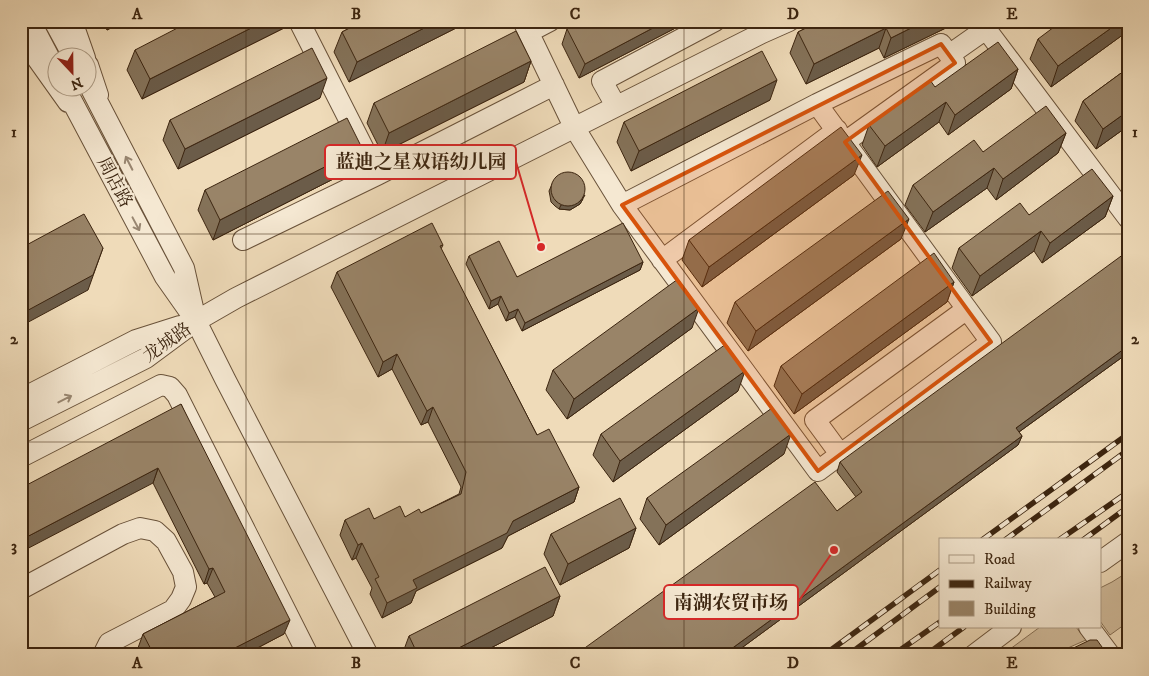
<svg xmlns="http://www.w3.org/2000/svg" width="1149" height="676" viewBox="0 0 1149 676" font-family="'IM FELL DW Pica','Noto Serif SC',serif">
	<rect width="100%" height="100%" fill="#efdbb9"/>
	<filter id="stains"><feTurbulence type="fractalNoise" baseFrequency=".004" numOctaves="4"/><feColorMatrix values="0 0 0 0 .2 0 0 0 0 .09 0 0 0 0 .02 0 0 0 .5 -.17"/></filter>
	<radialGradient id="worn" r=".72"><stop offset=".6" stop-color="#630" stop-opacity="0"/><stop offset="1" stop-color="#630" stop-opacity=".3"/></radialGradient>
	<path fill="#d1bc9c" stroke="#867056" d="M1128 572V622L1110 635 1100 621V588L1112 582Z
		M1040 627H1076L1086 640 1052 655H1002Z"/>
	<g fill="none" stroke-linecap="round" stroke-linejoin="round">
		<g stroke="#69523a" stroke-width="22">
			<path id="minor" d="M30 21 50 59
				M54 21 74 58
				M72 21 85 58
				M299 21 377 175
				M523 21 574 127 622 205 818 471 991 342 817 104 622 205
				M980 21 1128 218
				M529 32 550 21
				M21 36 68 102
				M949 55 986 29
				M88 65 98 95
				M88 83 184 268 194 312
				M65 88 165 277 196 321 225 379 368 655
				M817 104 941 44 955 63 845 142
				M616 106 602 81 715 21
				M243 240 377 175 554 85
				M662 260 837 130
				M21 399 136 340 180 326
				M21 421 146 358 196 321 236 298 762 33 789 21
				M840 454 815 420 967 309
				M21 457 161 385 170 387 177 395 308 655
				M1100 562 1128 542
				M21 589 123 534 140 528 155 531 166 541 183 572 186 587 181 599 173 610 109 643 103 655
				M1089 627 1110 655
				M974 655 1011 627"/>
		</g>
		<use href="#minor" stroke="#f5e8d2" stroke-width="20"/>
		<g stroke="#3c2510" stroke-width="5.5">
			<path id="rail" d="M982 540 1128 434
				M1005 540 1128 450
				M1059 540 1128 492
				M1083 540 1128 507
				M824 655 940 570
				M848 655 940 587
				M893 655 940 622
				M926 655 964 627"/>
		</g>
		<use href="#rail" stroke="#f5e8d2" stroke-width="4" stroke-dasharray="11" stroke-linecap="butt"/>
	</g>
	<path fill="#847259" stroke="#3c2510" d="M102 21H124L107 30Z
		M363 21H470L349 82 334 52 342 32Z
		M582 21H689L579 78 562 44 567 29Z
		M820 21H953L952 25 884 58 879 48 806 84 790 53 798 32Z
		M1128 21V31L1051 87 1030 59 1038 39Z
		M284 28 142 99 127 70 135 50Z
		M531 61 524 82 382 153 367 123 374 103Z
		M1128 68V126L1096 149 1075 121 1083 101Z
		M1018 69 1011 89 948 135 939 122 877 167 862 145 869 125 935 87Z
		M320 98 178 169 163 140 170 120Z
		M770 100 631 171 617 142 624 122Z
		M1066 133 1058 153 996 200 987 188 925 232 905 205 913 185 983 152Z
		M355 168 213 240 198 210 205 190Z
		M854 175 702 287 682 260 689 240Z
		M553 182 583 199 580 204 570 210 559 209 555 206 551 202 550 196 549 191Z
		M1113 196 1105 217 1042 263 1034 251 972 296 952 268 959 248 1029 215Z
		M901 239 748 351 727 323 735 302Z
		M443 245 441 249 537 435 579 487 574 502 508 536 502 548 416 591 411 603 382 618 370 594 372 588 356 558 352 560 340 535 345 520 405 517 421 513 459 494 461 487 428 422 421 425 392 369 378 377 331 287 337 272Z
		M469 256 517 277 643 262 640 270 522 331 515 317 506 321 498 304 489 309 466 264Z
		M954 282 947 302 794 414 774 386 781 366Z
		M692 328 567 419 546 390 553 370Z
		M1128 353 1019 432 1022 436 1018 445 732 655H575L837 511 856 497 837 472 840 462Z
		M738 391 613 482 593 455 601 434Z
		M181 404 284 634 244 655H141L138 648 143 634 215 597 207 583 204 584 153 483Z
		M784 454 659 545 640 519 647 498Z
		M636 528 629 548 560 585 544 554 551 534Z
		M560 596 553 616 477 655H402L409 636Z"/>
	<path fill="#6b5c49" stroke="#3c2510" d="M110 21H124L107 30Z
		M265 21H286L284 28 142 99 150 79Z
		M438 21H470L349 82 357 62Z
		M666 21H689L579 78 585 64Z
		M925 21H953L952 25 884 58 891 38Z
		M1121 21H1128V31L1051 87 1058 66Z
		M886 28 879 48 806 84 814 64Z
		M531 61 524 82 382 153 389 133Z
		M1018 69 1011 89 948 135 955 115Z
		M327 78 320 98 178 169 185 149Z
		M777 80 770 100 631 171 639 151Z
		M946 102 939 122 877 167 885 146Z
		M1128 111V126L1096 149 1103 129Z
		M1066 133 1058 153 996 200 1003 179Z
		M362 148 355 168 213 240 220 220Z
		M862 155 854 175 702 287 709 267Z
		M994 168 987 188 925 232 933 212Z
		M585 195 580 204 570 210 559 209 561 205Z
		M1113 196 1105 217 1042 263 1050 243Z
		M909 219 901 239 748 351 756 331Z
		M1041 231 1034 251 972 296 980 276Z
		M103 248 88 290 21 326V314Z
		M643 262 640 270 522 331 525 323Z
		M954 282 947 302 794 414 802 394Z
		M501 296 498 304 489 309 491 301Z
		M699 308 692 328 567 419 574 399Z
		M518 309 515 317 506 321 509 313Z
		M1128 346V353L1012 437 1016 428Z
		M397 354 392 369 378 377 383 362Z
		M745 371 738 391 613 482 620 461Z
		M433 407 428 422 421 425 427 411Z
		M791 434 784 454 659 545 666 525Z
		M1022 436 1018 445 732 655H723Z
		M158 468 153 483 21 552V540Z
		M579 487 574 502 508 536 502 548 416 591 411 603 382 618 387 603 413 580 513 521Z
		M636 528 629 548 560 585 568 564Z
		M362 543 356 558 352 560 358 545Z
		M213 568 207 583 204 584 209 569Z
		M560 596 553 616 477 655H445Z
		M290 620 284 634 244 655H221Z"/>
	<path fill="#998468" stroke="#3c2510" d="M191 21H265L150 79 135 50Z
		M363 21H438L357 62 342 32Z
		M582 21H666L585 64 567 29Z
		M820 21H925L891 38 886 28 814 64 798 32Z
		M1062 21H1121L1058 66 1038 39Z
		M516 31 531 61 389 133 374 103Z
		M998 42 1018 69 955 115 946 102 885 146 869 125 930 80 935 87Z
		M312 48 327 78 185 149 170 120Z
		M762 51 777 80 639 151 624 122Z
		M1128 68V111L1103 129 1083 101Z
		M1046 106 1066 133 1003 179 994 168 933 212 913 185 974 140 983 152Z
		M347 118 362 148 220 220 205 190Z
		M841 127 862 155 709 267 689 240Z
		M1092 169 1113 196 1050 243 1041 231 980 276 959 248 1020 203 1029 215Z
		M551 189a17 17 0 1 1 34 0a17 17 0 1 1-34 0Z
		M888 191 909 219 756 331 735 302Z
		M84 214 103 248 93 275 21 314V248Z
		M432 223 443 245 440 246 537 435 549 429 579 487 513 521 507 533 413 580 417 588 387 603 375 579 379 577 362 543 358 545 345 520 369 508 374 519 400 506 405 517 419 509 421 513 461 494 466 472 433 407 427 411 397 354 383 362 337 272Z
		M623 223 643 262 525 323 518 309 509 313 501 296 491 301 469 256 499 241 517 277Z
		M1128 251V346L1016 428 1022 436 723 655H575L815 482 837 511 862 492 840 462Z
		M934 253 954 282 802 394 781 366Z
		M678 279 699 308 574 399 553 370Z
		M726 344 745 371 620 461 601 434Z
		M181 404 290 620 221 655H154L143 634 225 592 213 568 209 569 158 468 21 540V488Z
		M772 408 791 434 666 525 647 498Z
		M620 498 636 528 568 564 551 534Z
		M545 567 560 596 445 655H418L409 636Z
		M1090 640H1097L1102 647 1101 655H1059Z
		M300 650 303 655H290Z"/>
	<defs><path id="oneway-shaft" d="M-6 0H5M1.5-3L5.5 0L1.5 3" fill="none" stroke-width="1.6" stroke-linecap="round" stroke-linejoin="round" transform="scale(1.25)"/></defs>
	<g stroke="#988671">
		<use href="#oneway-shaft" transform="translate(129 163) rotate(-117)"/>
		<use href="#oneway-shaft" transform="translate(136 224) rotate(62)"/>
		<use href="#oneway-shaft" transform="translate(65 399) rotate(-27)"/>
	</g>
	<path fill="#d7540c" fill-opacity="0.2" stroke="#d7540c" stroke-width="4" stroke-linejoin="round" d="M941 44 955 63 845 142 991 342 818 471 622 205Z"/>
	<path fill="none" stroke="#3c2510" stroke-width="1" stroke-opacity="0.55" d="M246 21V655M465 21V655M684 21V655M903 21V655M21 234H1128M21 442H1128"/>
	<g text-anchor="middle" stroke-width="4.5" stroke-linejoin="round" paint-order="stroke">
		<g font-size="18" fill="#3c2510" stroke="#f5e8d2">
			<text transform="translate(115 182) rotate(62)" y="6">周店路</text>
			<text transform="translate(167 342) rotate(-35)" y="6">龙城路</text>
		</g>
	</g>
	<path fill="none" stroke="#d62828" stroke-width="2" d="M541 247L516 162M834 550L798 602"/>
	<g fill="#d62828" stroke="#f5e8d2" stroke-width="2">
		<circle cx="541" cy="247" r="5"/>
		<circle cx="834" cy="550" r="5"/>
	</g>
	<g fill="#f5e8d2" stroke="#d62828" stroke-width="2">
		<rect x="325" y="145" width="191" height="34" rx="5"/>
		<rect x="664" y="585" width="134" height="34" rx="5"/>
	</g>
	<g font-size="19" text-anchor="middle" font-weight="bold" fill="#3c2510">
		<text x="421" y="168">蓝迪之星双语幼儿园</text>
		<text x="731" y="609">南湖农贸市场</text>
	</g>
	<rect width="1149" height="676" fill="none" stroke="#efdbb9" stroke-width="55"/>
	<rect x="939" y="538" width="162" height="90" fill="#f5e8d2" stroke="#ab9a84"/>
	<rect x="949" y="555" width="25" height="8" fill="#f5e8d2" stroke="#ab9a84"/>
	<text x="984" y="564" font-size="15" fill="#3c2510">Road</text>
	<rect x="949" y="580" width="25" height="8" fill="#3c2510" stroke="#ab9a84"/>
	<text x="984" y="588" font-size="15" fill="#3c2510">Railway</text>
	<rect x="949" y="601" width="25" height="15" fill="#998468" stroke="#ab9a84"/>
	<text x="984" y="614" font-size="15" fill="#3c2510">Building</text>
	<g transform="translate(72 72) rotate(158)"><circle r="24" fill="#f5e8d2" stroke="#ab9a84"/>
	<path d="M0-4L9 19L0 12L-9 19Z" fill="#8f2418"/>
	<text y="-8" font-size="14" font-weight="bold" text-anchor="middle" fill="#3c2510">N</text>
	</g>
	<rect x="28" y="28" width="1094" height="620" fill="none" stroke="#3c2510" stroke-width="2"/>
	<g font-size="16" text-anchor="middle" font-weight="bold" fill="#3c2510">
		<text x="137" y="19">A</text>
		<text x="356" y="19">B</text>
		<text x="575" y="19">C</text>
		<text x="793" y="19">D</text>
		<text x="1012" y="19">E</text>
		<text x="14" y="137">1</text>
		<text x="1135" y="137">1</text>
		<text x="14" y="344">2</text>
		<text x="1135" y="344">2</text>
		<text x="14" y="551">3</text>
		<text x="1135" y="551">3</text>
		<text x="137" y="668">A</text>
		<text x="356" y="668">B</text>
		<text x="575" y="668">C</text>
		<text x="793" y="668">D</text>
		<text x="1012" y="668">E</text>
	</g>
	<rect width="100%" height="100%" filter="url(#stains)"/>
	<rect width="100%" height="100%" fill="url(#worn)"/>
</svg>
